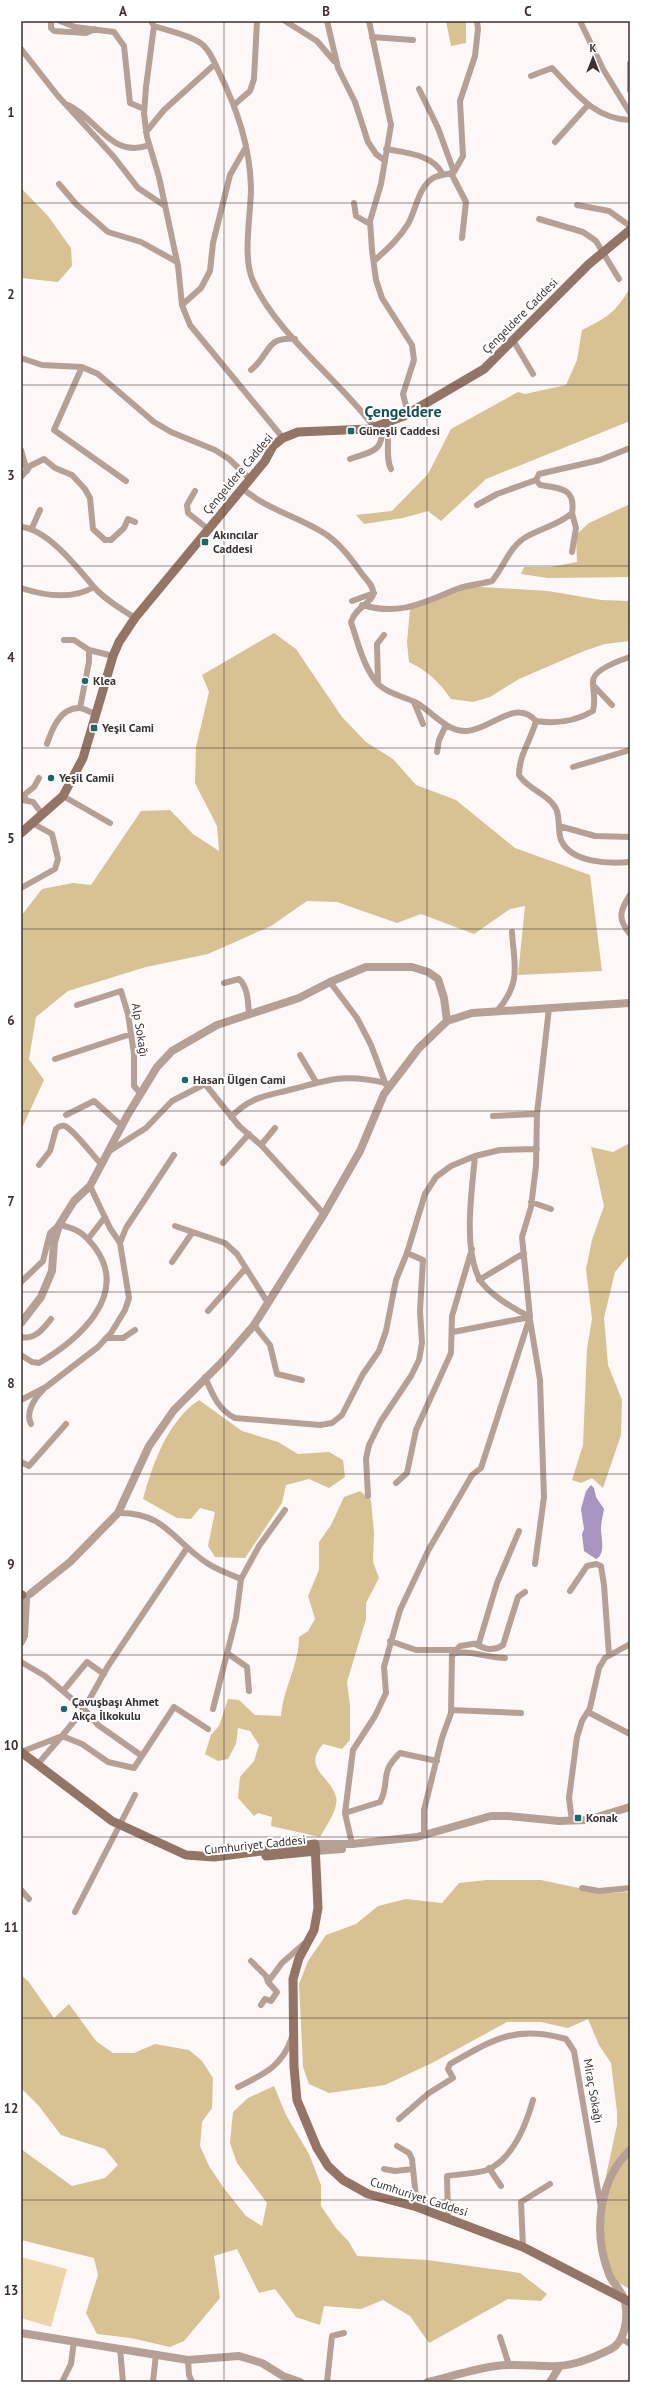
<svg xmlns="http://www.w3.org/2000/svg" width="651" height="2403" viewBox="0 0 651 2403" font-family="'PT Sans',sans-serif">
	<rect width="100%" height="100%" fill="#fef7f7"/>
	<path fill="#ead4a8" d="M21 2257 67 2269 51 2327 21 2318Z"/>
	<path fill="#d8c192" d="M446 21H466V43L451 46Z
		M21 188 48 216 71 248 72 266 58 282 21 278Z
		M630 288V421L486 479 441 521 428 511 403 518 364 524 356 515 392 511 428 474 451 429 518 392 525 394 566 385 577 360 582 330C608 317 615 313 630 288Z
		M630 504V577L548 578 521 574 524 567H550L577 562 576 535 589 523Z
		M465 586 548 591 601 600 630 601V641L605 644 584 651 519 679 490 697 473 702 451 699C439 682 428 671 409 662L407 642 410 609Z
		M274 633 296 649 342 717 366 742 393 759 416 785 456 800 515 848 590 875 602 971 518 975 525 906 510 909 474 934 421 914 397 923 337 902 307 901 271 926 208 954 146 967 68 991 36 1017 29 1059 44 1080 21 1130V916L42 889 73 883 91 885 141 811 170 810 193 834 219 851 217 826 195 783 196 747 209 692 202 675Z
		M630 1143V1254L615 1272 604 1318 608 1365 622 1400 621 1435 603 1488 592 1478 581 1483 572 1480 583 1445 587 1349 592 1319 586 1269 592 1240 604 1206 591 1147 613 1152Z
		M199 1400 242 1431 278 1442 298 1454 329 1452 343 1460 345 1477 329 1488 309 1479 286 1485 282 1503 245 1558 215 1557 208 1546 215 1512 200 1508 191 1519 177 1518 143 1499C153 1463 167 1422 199 1400Z
		M360 1491 371 1500 374 1533 373 1562 379 1578 366 1603V1619L347 1682 350 1705V1740L342 1749 323 1744C302 1769 330 1775 336 1797 339 1809 326 1826 320 1837L271 1826 272 1817 258 1813 254 1816 238 1798 240 1777 254 1761 259 1745 250 1731 238 1728 236 1744 228 1759 218 1761 205 1754 211 1735 219 1726 228 1699 239 1700 255 1715 281 1716C283 1689 299 1665 299 1637L308 1631 315 1619 308 1596 319 1570V1542L331 1525 344 1497Z
		M487 1880H541L602 1893 630 1892V2289L615 2281 602 2248 604 2185 617 2125V2112L611 2063 599 2045 588 2019 568 2028 541 2022H507L432 2063 385 2085 329 2093 309 2084 303 2067 299 1984 308 1961 326 1935 356 1924 378 1906 406 1899 442 1903 459 1883Z
		M21 1975 28 1981 54 2018 69 2004 96 2041 113 2053H134L155 2044 189 2050 202 2061 213 2078 212 2108 202 2122 200 2146 209 2166 223 2187 246 2216 262 2226 267 2203 237 2163 230 2143 233 2112 248 2098 274 2086 286 2115 309 2154 321 2185V2206L336 2228 349 2242 357 2256 427 2260 520 2273 547 2294 541 2301 508 2299 429 2343 410 2316 383 2300 361 2309 324 2306 320 2325 296 2317 275 2289 259 2293 237 2249 214 2256 220 2298 184 2341 170 2347 131 2338 97 2334 86 2313 98 2275 94 2258 21 2240V2149L72 2186 105 2178 118 2165 105 2149 61 2135 38 2105 21 2088Z"/>
	<path fill="#a894c1" d="M591 1485 594 1488 596 1497 604 1509C603 1516 601 1522 601 1529 601 1537 606 1554 596 1559L584 1551 582 1534 584 1529 581 1509 586 1491Z"/>
	<g fill="none" stroke-linecap="round" stroke-linejoin="round">
		<path stroke="#b6a095" stroke-width="6" d="M51 21V28L54 31 86 33 95 29
			M60 21 75 27 114 32 124 46 130 103 144 109
			M151 21 154 26C169 31 186 34 199 42 209 48 214 62 219 72 237 109 250 146 251 188 251 214 242 257 253 281 275 332 340 381 374 427
			M285 21 317 41 334 61
			M327 21 338 68 355 102 368 142 376 154 384 160
			M369 21 391 125 381 184 370 221 372 250 376 280 382 298 412 345 414 360 403 394 408 414
			M580 21 603 69 630 113
			M154 26 146 87 144 114 147 137 159 177 178 266 182 305 190 325 283 438
			M372 37 413 40
			M21 49 58 96 114 157 138 188 165 206
			M630 63V90
			M531 76 552 68C575 92 594 119 630 120
			M419 89 438 128 454 172
			M68 105C96 117 112 160 149 145
			M234 105 250 91 254 79 257 21
			M146 132 164 110 215 64
			M555 142 588 105
			M386 149C405 153 432 154 442 173
			M451 173 466 202 462 238
			M59 184 76 204 108 232 141 242 177 262
			M354 203 356 216 370 224
			M577 205 609 211 630 226
			M539 219 583 232 596 241 619 279
			M374 261C386 250 399 239 408 224 416 210 418 188 433 178 440 174 447 175 454 172L463 156 460 101 475 56 478 29 477 21
			M182 305 201 288 210 271 213 243 230 175 246 147
			M513 340 533 374
			M21 358 42 365 82 367
			M251 370C271 354 265 336 295 339
			M387 422C390 436 385 458 391 469
			M21 450 27 471
			M350 459C373 451 384 452 382 424
			M21 477 30 466 44 459 55 468 72 475 85 489 90 498 93 529 105 540H111L124 528 128 519 135 522
			M126 481 54 430 82 367 98 374 154 422 171 432 215 450 229 459 250 479
			M242 488C267 510 300 517 327 535 341 545 352 560 362 574 366 579 375 587 373 595 371 603 355 608 351 622 357 640 363 664 374 679 383 693 403 696 417 703 432 712 447 732 467 731 492 729 515 698 536 721 531 740 519 755 519 775 528 790 547 793 555 807 561 816 557 829 561 840 571 863 609 864 630 862
			M195 491 187 505 188 513 208 529
			M477 505 497 494 536 480
			M21 527C47 529 77 567 93 586 104 599 121 609 135 618
			M32 528 40 510
			M572 552 576 528 572 513
			M21 588C45 596 72 600 94 587
			M352 601 374 593
			M362 605C401 616 422 603 457 589 468 585 481 584 492 581 504 567 509 547 526 537 541 528 559 525 572 513 576 488 560 488 540 485L536 480 539 474 600 460 630 448
			M64 640H74L89 650V662L80 708
			M89 650 113 656
			M378 683 377 644 384 635
			M593 685 612 705
			M414 702 423 724
			M536 721C556 724 576 721 593 711 596 700 593 693 593 682 592 670 621 660 630 657
			M47 744C52 729 60 708 79 708 84 708 92 713 97 715
			M437 752 439 740 446 725
			M573 767 630 750
			M63 796 110 823
			M23 800 33 802 43 815
			M26 800 24 795 34 787 39 778
			M559 826 595 836 630 837
			M21 888 55 869 58 859 52 834 34 824
			M630 895C620 910 617 919 630 934
			M330 982 357 1018 371 1045 386 1085
			M224 983 239 979C248 987 248 1002 249 1014
			M77 1005 121 991 128 1014 134 1054V1086L141 1094
			M498 1010C522 981 514 965 512 932
			M300 1055 316 1082
			M55 1059 131 1034
			M66 1115 94 1101 122 1126
			M493 1116 537 1114
			M231 1117C251 1096 267 1096 293 1089 332 1079 345 1074 386 1083
			M261 1145 275 1128
			M108 1152 146 1128 172 1101 205 1084 239 1126 261 1145 324 1214
			M475 1156C472 1190 463 1247 479 1278 486 1293 516 1310 530 1317
			M223 1163 249 1134
			M39 1165 50 1151 56 1129C58 1127 62 1125 65 1126 75 1131 93 1156 102 1165
			M531 1202 551 1209
			M175 1226 225 1243 237 1254 268 1303
			M88 1239 105 1217
			M120 1243 126 1228 174 1155
			M172 1262 192 1233
			M479 1280 524 1253
			M21 1282 43 1261 50 1233 59 1225C77 1228 85 1234 96 1249 129 1296 78 1340 39 1363L32 1362 21 1355
			M208 1311 245 1269
			M530 1320 540 1380 544 1497 535 1564
			M254 1325 270 1345 277 1374 302 1380
			M453 1332 530 1317
			M21 1337C35 1340 43 1329 51 1319
			M106 1338H123L135 1330
			M205 1377C212 1393 218 1410 235 1418L320 1425 332 1423 342 1415 363 1374 379 1351 386 1331 396 1280 407 1253 425 1194 436 1177 451 1166 475 1156 500 1150 537 1149
			M21 1400 46 1387 98 1347 111 1333 125 1310 129 1298 120 1243 110 1228 90 1186
			M31 1424C25 1412 35 1398 43 1390
			M21 1462 29 1466 66 1424
			M396 1483 407 1473 416 1430 451 1353 452 1316 472 1249
			M368 1496 366 1459 369 1445 381 1421 411 1376 419 1360 422 1343 420 1311 423 1260 407 1253
			M118 1513C165 1512 173 1541 207 1563 217 1570 230 1574 241 1579
			M570 1591 587 1566 596 1564 601 1566 604 1585 609 1655
			M390 1641 416 1650H455
			M475 1644C485 1649 493 1652 503 1645L518 1597 525 1592
			M227 1653 247 1667 249 1691
			M452 1654C470 1649 486 1658 505 1658
			M21 1662 45 1676 84 1709 62 1736 21 1752
			M63 1691 87 1662 104 1674
			M213 1709 236 1618 241 1579 259 1546 285 1510
			M451 1710 521 1713
			M588 1712 630 1734
			M142 1756 98 1725 84 1709 108 1666 187 1548
			M37 1765 62 1736 82 1744 108 1762 134 1768 174 1707 208 1729
			M345 1813 380 1802C391 1782 378 1774 400 1753L437 1761
			M572 1821 569 1798 577 1737 582 1721 590 1708 599 1668 605 1658 630 1644
			M424 1835V1810L442 1738 451 1713 452 1654 460 1646 479 1643 497 1583 519 1531
			M352 1844 345 1813 353 1750 375 1716 386 1693 384 1667 400 1610 429 1549 472 1475 481 1468 530 1317 522 1237 531 1207 536 1166 537 1114 549 1008
			M582 1888 599 1891 630 1888
			M21 1890 29 1899
			M75 1912 135 1795
			M251 1961 266 1976 268 1982
			M261 2005 265 1999 271 2001 277 1992 268 1982 282 1963 306 1942
			M238 2087C264 2074 282 2067 292 2037
			M399 2119 429 2093 453 2078 448 2069 450 2064C494 2039 515 2025 566 2039L574 2051 601 2208
			M397 2146 409 2153 412 2159 417 2207
			M489 2168 501 2186
			M384 2169 395 2171 413 2169
			M448 2218 447 2176C459 2174 475 2174 487 2170 513 2159 526 2125 533 2100
			M523 2247 521 2202 550 2184
			M500 2337 509 2365
			M622 2339 630 2344
			M120 2349 123 2382
			M188 2360 189 2375 192 2382
			M62 2382 71 2364 74 2341
			M153 2382 156 2354
			M327 2382 332 2336 344 2333"/>
		<path stroke="#b6a095" stroke-width="8" d="M21 1323 41 1297 52 1271 54 1242 59 1225 74 1201 90 1186 127 1116 157 1067 172 1051 217 1025 299 998 330 982 366 967H412L428 972 438 979 444 998 447 1021
			M30 1594 70 1562 118 1513 149 1446 174 1410 222 1362 254 1325 324 1214 360 1151 384 1094 419 1048 447 1021 472 1013 630 1003
			M21 1642 24 1636 26 1599
			M315 1844H352L417 1837 491 1816H507L559 1821 587 1820 630 1807
			M316 1851 342 1849
			M21 2333 188 2360 239 2356 262 2363 283 2376 300 2382
			M428 2382C450 2377 473 2369 496 2366 517 2363 538 2367 559 2366 575 2365 597 2356 611 2349 626 2341 628 2317 625 2302 624 2293 612 2283 609 2274 593 2233 598 2181 630 2150
			M550 2382 560 2366"/>
		<path stroke="#947565" stroke-width="9" d="M21 833 63 796 83 758 113 656 119 642 135 618 265 461 273 446 283 438 298 432 369 429 404 416 484 369 589 264 630 230
			M21 1595H22
			M21 1752 112 1821 186 1855 214 1857 315 1844 318 1908 314 1930 299 1958 293 1979 294 2067 297 2100 317 2148 328 2166 343 2180 368 2194 417 2207 523 2247 630 2302
			M266 1856 316 1851"/>
	</g>
	<path fill="none" stroke="#3c3031" stroke-width="1" stroke-opacity="0.55" d="M224 21V2382M427 21V2382M21 203H630M21 385H630M21 566H630M21 748H630M21 929H630M21 1111H630M21 1292H630M21 1474H630M21 1655H630M21 1837H630M21 2018H630M21 2200H630"/>
	<g fill="#1b686c" stroke="#fff" stroke-width="1.5">
		<rect x="347" y="427" width="8" height="8" rx="2"/>
		<rect x="201" y="538" width="8" height="8" rx="2"/>
		<circle cx="85" cy="681" r="4"/>
		<rect x="90" y="724" width="8" height="8" rx="2"/>
		<circle cx="51" cy="778" r="4"/>
		<circle cx="185" cy="1080" r="4"/>
		<circle cx="64" cy="1709" r="4"/>
		<rect x="574" y="1814" width="8" height="8" rx="2"/>
	</g>
	<g text-anchor="middle" stroke-width="4" stroke-linejoin="round" paint-order="stroke">
		<g font-size="12" fill="#3c3031" stroke="#fff">
			<text transform="translate(520 316) rotate(-45)" y="4">Çengeldere Caddesi</text>
			<text transform="translate(238 474) rotate(-50)" y="4">Çengeldere Caddesi</text>
			<text transform="translate(140 1030) rotate(81)" y="4">Alp Sokağı</text>
			<text transform="translate(255 1845) rotate(-6)" y="4">Cumhuriyet Caddesi</text>
			<text transform="translate(593 2091) rotate(80)" y="4">Miraç Sokağı</text>
			<text transform="translate(419 2197) rotate(18)" y="4">Cumhuriyet Caddesi</text>
		</g>
		<g font-size="12" font-weight="bold" fill="#3c3031" stroke="#fff" text-anchor="start">
			<text x="359" y="435">Güneşli Caddesi</text>
			<text x="213" y="539">Akıncılar<tspan x="213" dy="14">Caddesi</tspan></text>
			<text x="93" y="685">Klea</text>
			<text x="102" y="732">Yeşil Cami</text>
			<text x="59" y="782">Yeşil Camii</text>
			<text x="193" y="1084">Hasan Ülgen Cami</text>
			<text x="72" y="1706">Çavuşbaşı Ahmet<tspan x="72" dy="14">Akça İlkokulu</tspan></text>
			<text x="586" y="1822">Konak</text>
		</g>
		<g font-size="16" font-weight="bold" fill="#135054" stroke="#fff">
			<text x="403" y="417">Çengeldere</text>
		</g>
	</g>
	<rect width="651" height="2403" fill="none" stroke="#ffffff" stroke-width="44"/>
	<g transform="translate(593 58)" stroke="#ffffff" stroke-width="3" paint-order="stroke">
	<path d="M0-3L7 15L0 10L-7 15Z" fill="#3c3031"/>
	<text y="-6" font-size="11" font-weight="bold" text-anchor="middle" fill="#3c3031">K</text>
	</g>
	<rect x="22" y="22" width="607" height="2359" fill="none" stroke="#3c3031" stroke-width="1.5"/>
	<g font-size="13" text-anchor="middle" font-weight="bold" fill="#3c3031">
		<text x="123" y="16">A</text>
		<text x="326" y="16">B</text>
		<text x="528" y="16">C</text>
		<text x="11" y="117">1</text>
		<text x="11" y="299">2</text>
		<text x="11" y="480">3</text>
		<text x="11" y="662">4</text>
		<text x="11" y="843">5</text>
		<text x="11" y="1025">6</text>
		<text x="11" y="1206">7</text>
		<text x="11" y="1388">8</text>
		<text x="11" y="1569">9</text>
		<text x="11" y="1750">10</text>
		<text x="11" y="1932">11</text>
		<text x="11" y="2113">12</text>
		<text x="11" y="2295">13</text>
	</g>
</svg>
